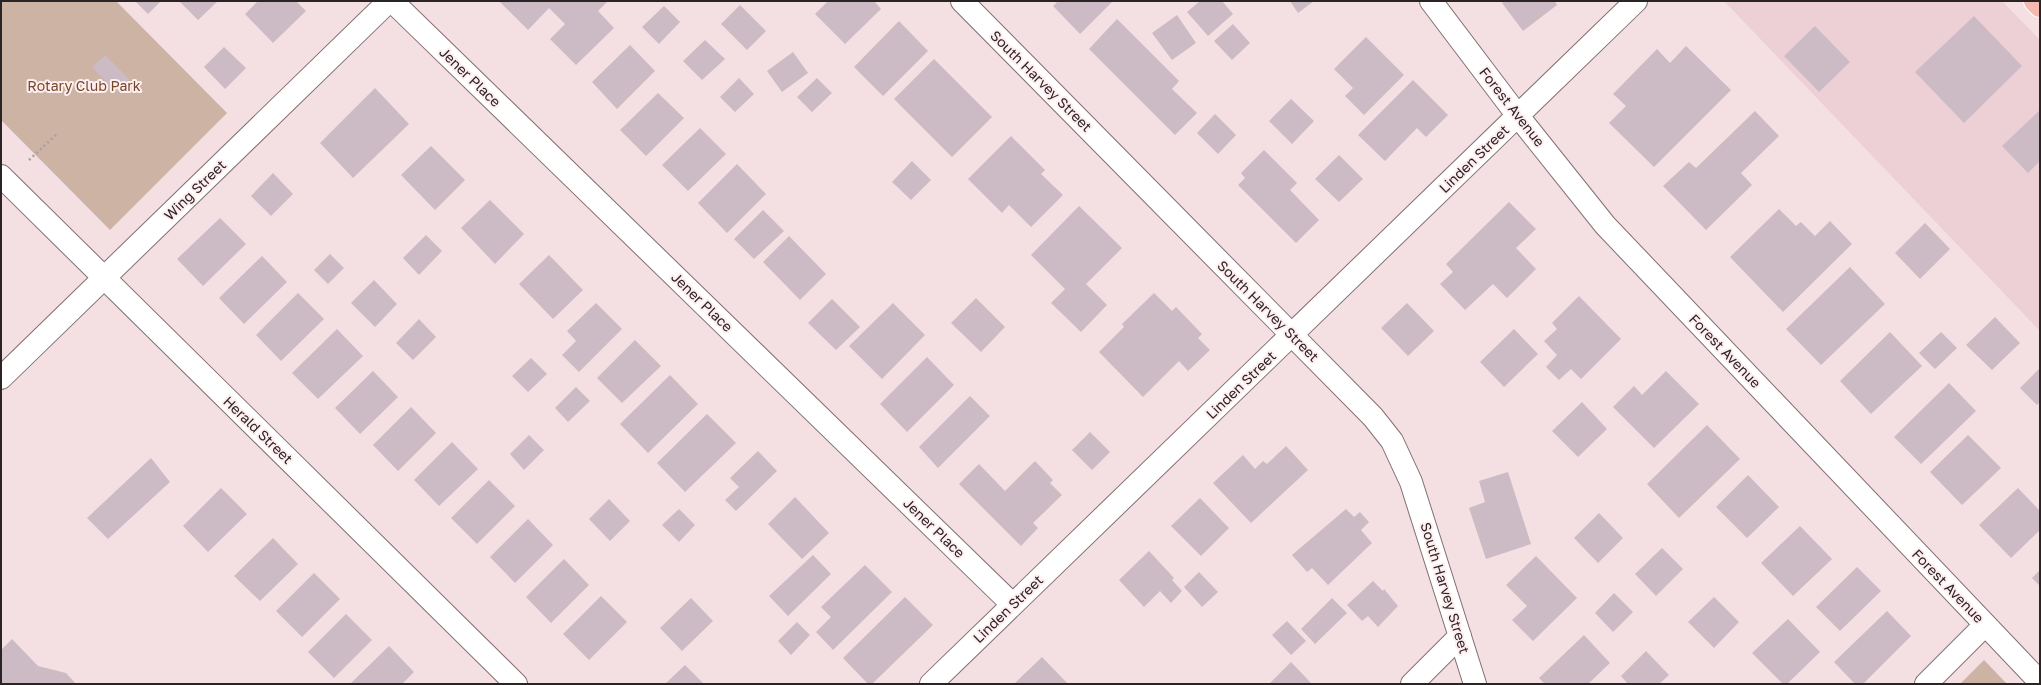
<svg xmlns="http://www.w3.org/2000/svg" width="2041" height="685" viewBox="0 0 2041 685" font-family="'Golos Text',sans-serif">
	<rect width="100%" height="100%" fill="#f4dfe3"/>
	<path fill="#edd0d5" d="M1724 1H2002L2040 40V331Z"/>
	<path fill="#ccb3a3" d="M1 1H116L227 113 110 230 1 120Z
		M1984 660 2007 684H1960Z"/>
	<path fill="#ccbbc5" d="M135 1H161L148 14Z
		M179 1H218L198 20Z
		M258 1H296L306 11 273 43 245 14Z
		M499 1H608L598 11 614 28 576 65 550 39 565 24 549 8 528 30Z
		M828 1H874L881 9 845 44 815 14Z
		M1058 1H1111L1112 2 1080 34 1053 6Z
		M1200 1H1222L1233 14 1208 36 1187 12Z
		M1290 1H1314L1298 13Z
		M1504 1H1555L1557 5 1523 31 1502 3Z
		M740 5 766 31 747 50 721 24Z
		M664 6 680 22 659 44 642 27Z
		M1177 15 1196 43 1172 60 1152 33Z
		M1974 16 2022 66 1964 123 1915 72Z
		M1117 19 1179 81 1172 89 1197 113 1175 135 1089 49Z
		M899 21 928 51 883 96 854 67Z
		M1233 24 1250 43 1232 60 1214 41Z
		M1815 26 1850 62 1819 92 1784 56Z
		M1366 37 1404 75 1364 115 1345 96 1353 88 1334 69Z
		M705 40 725 59 702 80 683 61Z
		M630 45 655 71 617 109 592 82Z
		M1686 46 1731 90 1654 167 1609 123 1626 106 1613 94 1657 49 1670 63Z
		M224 47 246 68 225 89 204 67Z
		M793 52 808 73 782 92 767 71Z
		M105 55 129 79 117 92 92 67Z
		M934 59 992 117 952 157 894 99Z
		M739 78 754 94 735 112 720 97Z
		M817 78 832 93 812 112 797 97Z
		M1413 80 1448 115 1426 137 1417 128 1385 161 1358 135Z
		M375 88 409 124 353 178 320 143Z
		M658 93 684 118 646 156 620 130Z
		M1291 99 1314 121 1292 144 1269 121Z
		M2040 110V161L2028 173 2002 146Z
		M1755 111 1779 136 1741 173 1752 185 1706 230 1663 186 1689 162 1696 168Z
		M1215 114 1236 135 1218 154 1197 133Z
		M700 128 726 154 688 191 662 165Z
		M1011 136 1045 170 1041 174 1063 195 1031 227 1009 205 1002 213 968 179Z
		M431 146 465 180 435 210 401 175Z
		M1264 150 1297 183 1290 190 1319 220 1296 243 1238 185 1245 178 1241 173Z
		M1339 155 1363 179 1339 202 1315 179Z
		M912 161 931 180 911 200 892 182Z
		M737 164 766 194 727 233 698 203Z
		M273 173 293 194 271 216 251 196Z
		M490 200 524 234 495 264 461 228Z
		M1509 202 1536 229 1516 248 1536 269 1507 298 1493 284 1465 310 1440 284 1453 272 1446 264Z
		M1079 206 1122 248 1086 284 1107 305 1081 332 1051 303 1065 289 1031 255Z
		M1779 209 1796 226 1801 222 1815 236 1830 221 1852 244 1783 312 1730 257Z
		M763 210 784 231 754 259 734 239Z
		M220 218 246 244 203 286 177 259Z
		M1925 223 1950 249 1920 279 1895 253Z
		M426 235 442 251 419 275 403 258Z
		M789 236 826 274 800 300 763 262Z
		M330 254 344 268 328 284 314 270Z
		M549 255 583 290 553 319 519 284Z
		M262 256 287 282 244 324 219 298Z
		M1850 267 1885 304 1821 365 1786 329Z
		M374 280 397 304 375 327 351 303Z
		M298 293 324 319 281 361 256 335Z
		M1154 293 1172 311 1176 307 1202 334 1198 338 1210 350 1188 371 1179 361 1143 397 1099 352 1124 327 1122 324Z
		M1579 296 1621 339 1581 379 1571 369 1559 380 1546 367 1557 355 1544 341 1557 329 1552 323Z
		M976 298 1005 327 981 352 951 323Z
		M832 299 860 327 836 350 808 323Z
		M596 303 622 329 579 372 562 355 576 341 567 331Z
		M893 303 925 335 882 379 849 346Z
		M1407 303 1434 331 1408 356 1381 328Z
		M1995 317 2020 343 1992 370 1966 345Z
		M419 319 436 337 413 360 396 343Z
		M337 329 363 356 318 399 292 373Z
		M1514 329 1538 354 1504 387 1480 362Z
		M1890 332 1922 366 1871 414 1840 381Z
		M1941 332 1957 348 1935 369 1919 353Z
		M635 340 661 366 622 403 597 378Z
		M927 357 954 385 907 432 880 404Z
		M531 358 547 374 528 392 512 376Z
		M2040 368V402L2037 405 2020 388Z
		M373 371 398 397 360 434 335 408Z
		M1666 371 1699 404 1654 448 1613 407 1634 386 1642 395Z
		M670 375 698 404 648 453 620 424Z
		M1949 383 1976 411 1921 464 1894 437Z
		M576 387 590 401 568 422 555 408Z
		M970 396 990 416 938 468 919 447Z
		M1582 402 1607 429 1578 457 1552 431Z
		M411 407 436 433 398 471 373 445Z
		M707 414 736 443 685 492 657 463Z
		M1707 425 1740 459 1679 518 1647 484Z
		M1090 432 1110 452 1092 470 1072 450Z
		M529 435 544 450 524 470 510 454Z
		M1968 435 2001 468 1962 505 1930 472Z
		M452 442 478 469 439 506 414 480Z
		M1286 446 1308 470 1251 523 1213 483 1243 455 1255 469 1263 461 1267 464Z
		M758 451 777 471 736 511 725 500 739 487 730 478Z
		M151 458 170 482 108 539 87 518Z
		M1035 461 1053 480 1050 483 1062 495 1033 523 1038 528 1021 546 959 484 979 464 1005 491Z
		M1508 472 1531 544 1486 559 1469 508 1485 502 1479 481Z
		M1748 475 1779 507 1747 538 1716 507Z
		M489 480 515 506 477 544 451 518Z
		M221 488 247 514 208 552 183 526Z
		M2018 488 2040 511V530L2011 558 1979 525Z
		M795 497 829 533 802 559 768 524Z
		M1200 498 1229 528 1201 556 1171 526Z
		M609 499 630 521 610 541 589 519Z
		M679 509 695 525 679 542 662 525Z
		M1346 509 1354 517 1360 512 1369 522 1361 530 1372 543 1328 585 1312 568 1307 572 1292 555Z
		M1599 513 1623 538 1598 563 1574 538Z
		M528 519 553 545 515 583 490 557Z
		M1800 526 1832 559 1793 596 1761 563Z
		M273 538 298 564 260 601 234 576Z
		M1662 548 1683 569 1656 596 1635 574Z
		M1149 551 1174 578 1172 580 1182 591 1171 603 1160 591 1144 607 1119 580Z
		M813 555 831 574 788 616 769 596Z
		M1536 556 1577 598 1533 641 1512 620 1527 606 1506 585Z
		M564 559 589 585 551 623 526 597Z
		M865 565 892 592 833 650 816 632 831 617 821 607Z
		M1857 567 1881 591 1840 631 1816 607Z
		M2040 570V586L2032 578Z
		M1199 572 1218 592 1202 607 1184 587Z
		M314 573 340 599 302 637 276 611Z
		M1373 581 1383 591 1384 589 1398 606 1378 627 1368 616 1362 621 1347 605Z
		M1614 593 1633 612 1613 632 1595 613Z
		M601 596 627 622 589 660 563 634Z
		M905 597 933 625 872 684H868L843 658Z
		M1714 597 1739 622 1714 648 1688 622Z
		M691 598 713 621 682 651 660 628Z
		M1332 598 1347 613 1315 644 1301 629Z
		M1887 611 1911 636 1863 684H1855L1834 662Z
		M346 614 372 640 334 678 308 652Z
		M1788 619 1820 652 1787 684H1783L1752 653Z
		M1287 621 1306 641 1291 655 1272 635Z
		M797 622 810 635 791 655 778 641Z
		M1584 635 1610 663 1588 684H1545L1539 678Z
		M12 639 38 666 66 673 76 684H1V650Z
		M389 646 414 672 402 684H350Z
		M1646 651 1669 675 1659 684H1628L1621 676Z
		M1042 657 1068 684 1015 683Z
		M1291 662 1312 684H1269Z
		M685 665 704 684H665Z"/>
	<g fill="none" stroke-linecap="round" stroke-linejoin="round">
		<g stroke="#827073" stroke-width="24">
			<path id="minor" d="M392 1 1012 604
				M962 1 1373 417 1392 441 1411 482 1475 684
				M1431 1 1518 116 1605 225 2040 682
				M1 176 516 684
				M1 378 389 1
				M931 684 1636 1
				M1412 684 1460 636
				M1926 684 1985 625"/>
		</g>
		<g stroke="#fff" stroke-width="24">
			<path id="major" d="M2035 1 2040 6"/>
		</g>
		<path stroke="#ae9ea1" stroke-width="2.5" stroke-dasharray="2 3" stroke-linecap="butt" d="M29 160 58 133"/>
		<use href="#minor" stroke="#fff" stroke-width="22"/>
		<use href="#major" stroke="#f6b9af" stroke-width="22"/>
	</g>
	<g text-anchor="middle" stroke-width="4" stroke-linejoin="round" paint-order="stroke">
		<g font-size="14" fill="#2b2425" stroke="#ffeef0">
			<text transform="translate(470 77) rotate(44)" y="5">Jener Place</text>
			<text transform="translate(1041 81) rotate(45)" y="5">South Harvey Street</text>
			<text transform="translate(1512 107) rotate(52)" y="5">Forest Avenue</text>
			<text transform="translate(1474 159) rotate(-44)" y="5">Linden Street</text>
			<text transform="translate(195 190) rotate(-44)" y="5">Wing Street</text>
			<text transform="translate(702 302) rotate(44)" y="5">Jener Place</text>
			<text transform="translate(1268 311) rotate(45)" y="5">South Harvey Street</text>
			<text transform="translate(1725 351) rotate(46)" y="5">Forest Avenue</text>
			<text transform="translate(1241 385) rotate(-44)" y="5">Linden Street</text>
			<text transform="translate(258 430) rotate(44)" y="5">Herald Street</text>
			<text transform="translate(934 528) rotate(44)" y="5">Jener Place</text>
			<text transform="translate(1948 586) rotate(46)" y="5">Forest Avenue</text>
			<text transform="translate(1445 588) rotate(73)" y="5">South Harvey Street</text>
			<text transform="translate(1008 609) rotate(-44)" y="5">Linden Street</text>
		</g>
		<g font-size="14" fill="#744829" stroke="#ffeef0">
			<text x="84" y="91">Rotary Club Park</text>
		</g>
	</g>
	<rect width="2041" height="685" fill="none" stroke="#2b2425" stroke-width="4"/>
</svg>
